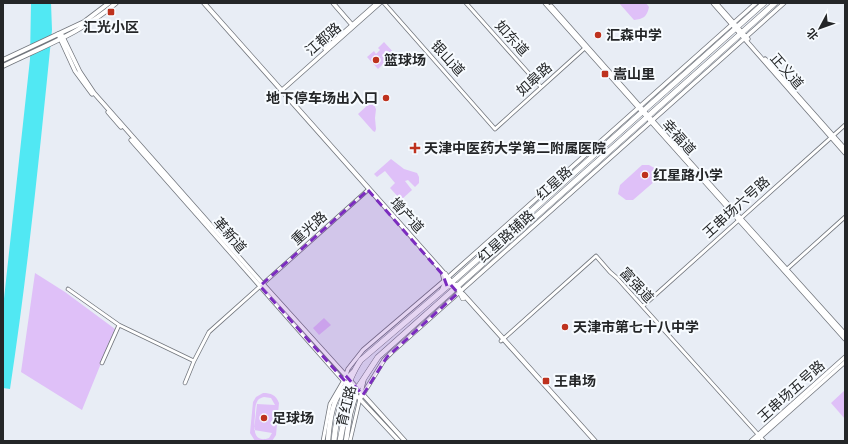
<svg xmlns="http://www.w3.org/2000/svg" width="848" height="444" viewBox="0 0 848 444" font-family="'Exo 2','Noto Sans SC',sans-serif">
	<rect width="100%" height="100%" fill="#e8edf5"/>
	<path fill="#dfc0f8" fill-rule="evenodd" d="M619 3H646L649 7C647 17 643 19 634 20Z
		M384 42 395 54 389 59 387 58 383 61 384 63 378 69 367 57 374 51 376 54 380 50 378 48Z
		M370 103H373L376 109 375 118 376 129 375 132 373 131 358 114Z
		M391 159 404 169 417 173 419 177V183L415 187 408 180 405 181 412 190 401 200 390 188 395 183 385 171 377 177 374 174Z
		M642 165H649L656 169 658 176 655 181 633 200H626L618 194 620 185Z
		M35 273 65 292 115 329 82 410 21 372Z
		M324 318 331 325 319 335 313 328Z
		M845 390V419L831 403Z
		M263 393C271 393 276 395 279 403L276 435 272 441H255L250 433 253 402 256 397ZM264 397 271 398 275 405 257 404 254 430 272 433 269 438C252 444 254 426 255 416 255 411 255 404 258 400 260 398 261 398 264 397Z"/>
	<path fill="#51e8f3" d="M31 3H51L52 30C40 150 28 270 10 389L3 388V308L30 59Z"/>
	<g fill="none" stroke-linecap="round" stroke-linejoin="round">
		<g stroke="#72767d" stroke-width="4.5">
			<path id="minor" d="M384 3 495 129 586 47
				M466 3 541 87
				M786 270 845 217
				M68 289 119 325 194 361 209 332 369 189
				M643 306 845 125
				M501 341 596 256 610 272 617 278 764 441
				M102 363 119 325
				M185 383 194 361
				M323 441 330 404 344 380 353 371
				M350 441 364 381"/>
		</g>
		<g stroke="#72767d" stroke-width="5">
			<path id="tertiary" d="M333 3 353 26
				M545 3 845 339
				M713 3 845 153
				M716 3 748 39
				M551 6 652 120 845 334
				M58 34 75 71 92 94
				M62 35 80 72 94 93 263 284 405 441
				M325 49 377 3
				M765 59 845 149
				M281 91 380 3
				M108 112 121 127
				M131 140 356 395 399 441
				M344 380 348 369 363 350 445 280 756 3
				M360 399 384 360 391 353 784 3
				M751 441 845 357
				M756 441 845 362"/>
		</g>
		<g stroke="#72767d" stroke-width="5.5">
			<path id="secondary" d="M204 3 458 289
				M3 60 84 22 109 3
				M3 66C42 47 83 32 116 3
				M442 290 445 283 443 275
				M463 294 595 441"/>
		</g>
		<g stroke="#72767d" stroke-width="6">
			<path id="primary" d="M328 441C329 428 331 407 338 396 340 392 344 387 347 383
				M346 441 350 414 357 390"/>
		</g>
		<g stroke="#72767d" stroke-width="6">
			<path id="trunk" d="M445 274 450 286
				M457 285 463 298
				M334 441C336 419 340 406 348 385 352 376 355 368 361 360L450 284 764 3
				M340 441 347 404 378 357 775 3"/>
		</g>
		<use href="#minor" stroke="#fff" stroke-width="3"/>
		<use href="#tertiary" stroke="#fff" stroke-width="3.5"/>
		<use href="#secondary" stroke="#fff" stroke-width="4"/>
		<use href="#primary" stroke="#fff" stroke-width="4.5"/>
		<use href="#trunk" stroke="#fff" stroke-width="5"/>
	</g>
	<path fill="#7b2cbf" fill-opacity="0.2" stroke="#7b2cbf" stroke-width="3" stroke-dasharray="8 5" stroke-linejoin="round" d="M368 190 443 275 447 286 450 284 458 293 387 357 363 395 345 375 344 380 260 286Z"/>
	<g fill="#be321e" stroke="#f7fbff" stroke-width="1.5">
		<rect x="107" y="8" width="8" height="8" rx="2"/>
		<circle cx="598" cy="35" r="4"/>
		<circle cx="376" cy="60" r="4"/>
		<rect x="601" y="70" width="8" height="8" rx="2"/>
		<circle cx="386" cy="98" r="4"/>
		<path d="M413 142h4v4h4v4h-4v4h-4v-4h-4v-4h4z"/>
		<circle cx="645" cy="175" r="4"/>
		<circle cx="565" cy="327" r="4"/>
		<rect x="542" y="377" width="8" height="8" rx="2"/>
		<circle cx="264" cy="418" r="4"/>
	</g>
	<g text-anchor="middle" stroke-width="4" stroke-linejoin="round" paint-order="stroke">
		<g font-size="14" font-weight="bold" fill="#242628" stroke="#f7fbff" text-anchor="start">
			<text x="111" y="32" text-anchor="middle">汇光小区</text>
			<text x="606" y="40">汇森中学</text>
			<text x="384" y="65">篮球场</text>
			<text x="613" y="79">嵩山里</text>
			<text x="378" y="103" text-anchor="end">地下停车场出入口</text>
			<text x="424" y="153">天津中医药大学第二附属医院</text>
			<text x="653" y="180">红星路小学</text>
			<text x="573" y="332">天津市第七十八中学</text>
			<text x="554" y="386">王串场</text>
			<text x="272" y="423">足球场</text>
		</g>
		<g font-size="14" fill="#242628" stroke="#f7fbff">
			<text transform="translate(512 38) rotate(48)" y="5">如东道</text>
			<text transform="translate(323 39) rotate(-41)" y="5">江都路</text>
			<text transform="translate(448 58) rotate(48)" y="5">银山道</text>
			<text transform="translate(787 71) rotate(49)" y="5">正义道</text>
			<text transform="translate(534 79) rotate(-42)" y="5">如皋路</text>
			<text transform="translate(679 137) rotate(48)" y="5">幸福道</text>
			<text transform="translate(554 183) rotate(-42)" y="5">红星路</text>
			<text transform="translate(736 207) rotate(-42)" y="5">王串场六号路</text>
			<text transform="translate(407 215) rotate(48)" y="5">增产道</text>
			<text transform="translate(309 228) rotate(-42)" y="5">重光路</text>
			<text transform="translate(230 235) rotate(49)" y="5">革新道</text>
			<text transform="translate(506 236) rotate(-42)" y="5">红星路辅路</text>
			<text transform="translate(637 285) rotate(47)" y="5">富强道</text>
			<text transform="translate(791 391) rotate(-42)" y="5">王串场五号路</text>
			<text transform="translate(346 406) rotate(-76)" y="5">育红路</text>
		</g>
	</g>
	<rect width="848" height="444" fill="none" stroke="#242628" stroke-width="8"/>
	<g transform="translate(820 28) rotate(229)" stroke="#f7fbff" stroke-width="3" paint-order="stroke">
	<path d="M0-3L7 15L0 10L-7 15Z" fill="#242628"/>
	<text y="-6" font-size="11" font-weight="bold" text-anchor="middle" fill="#242628">北</text>
	</g>
</svg>
